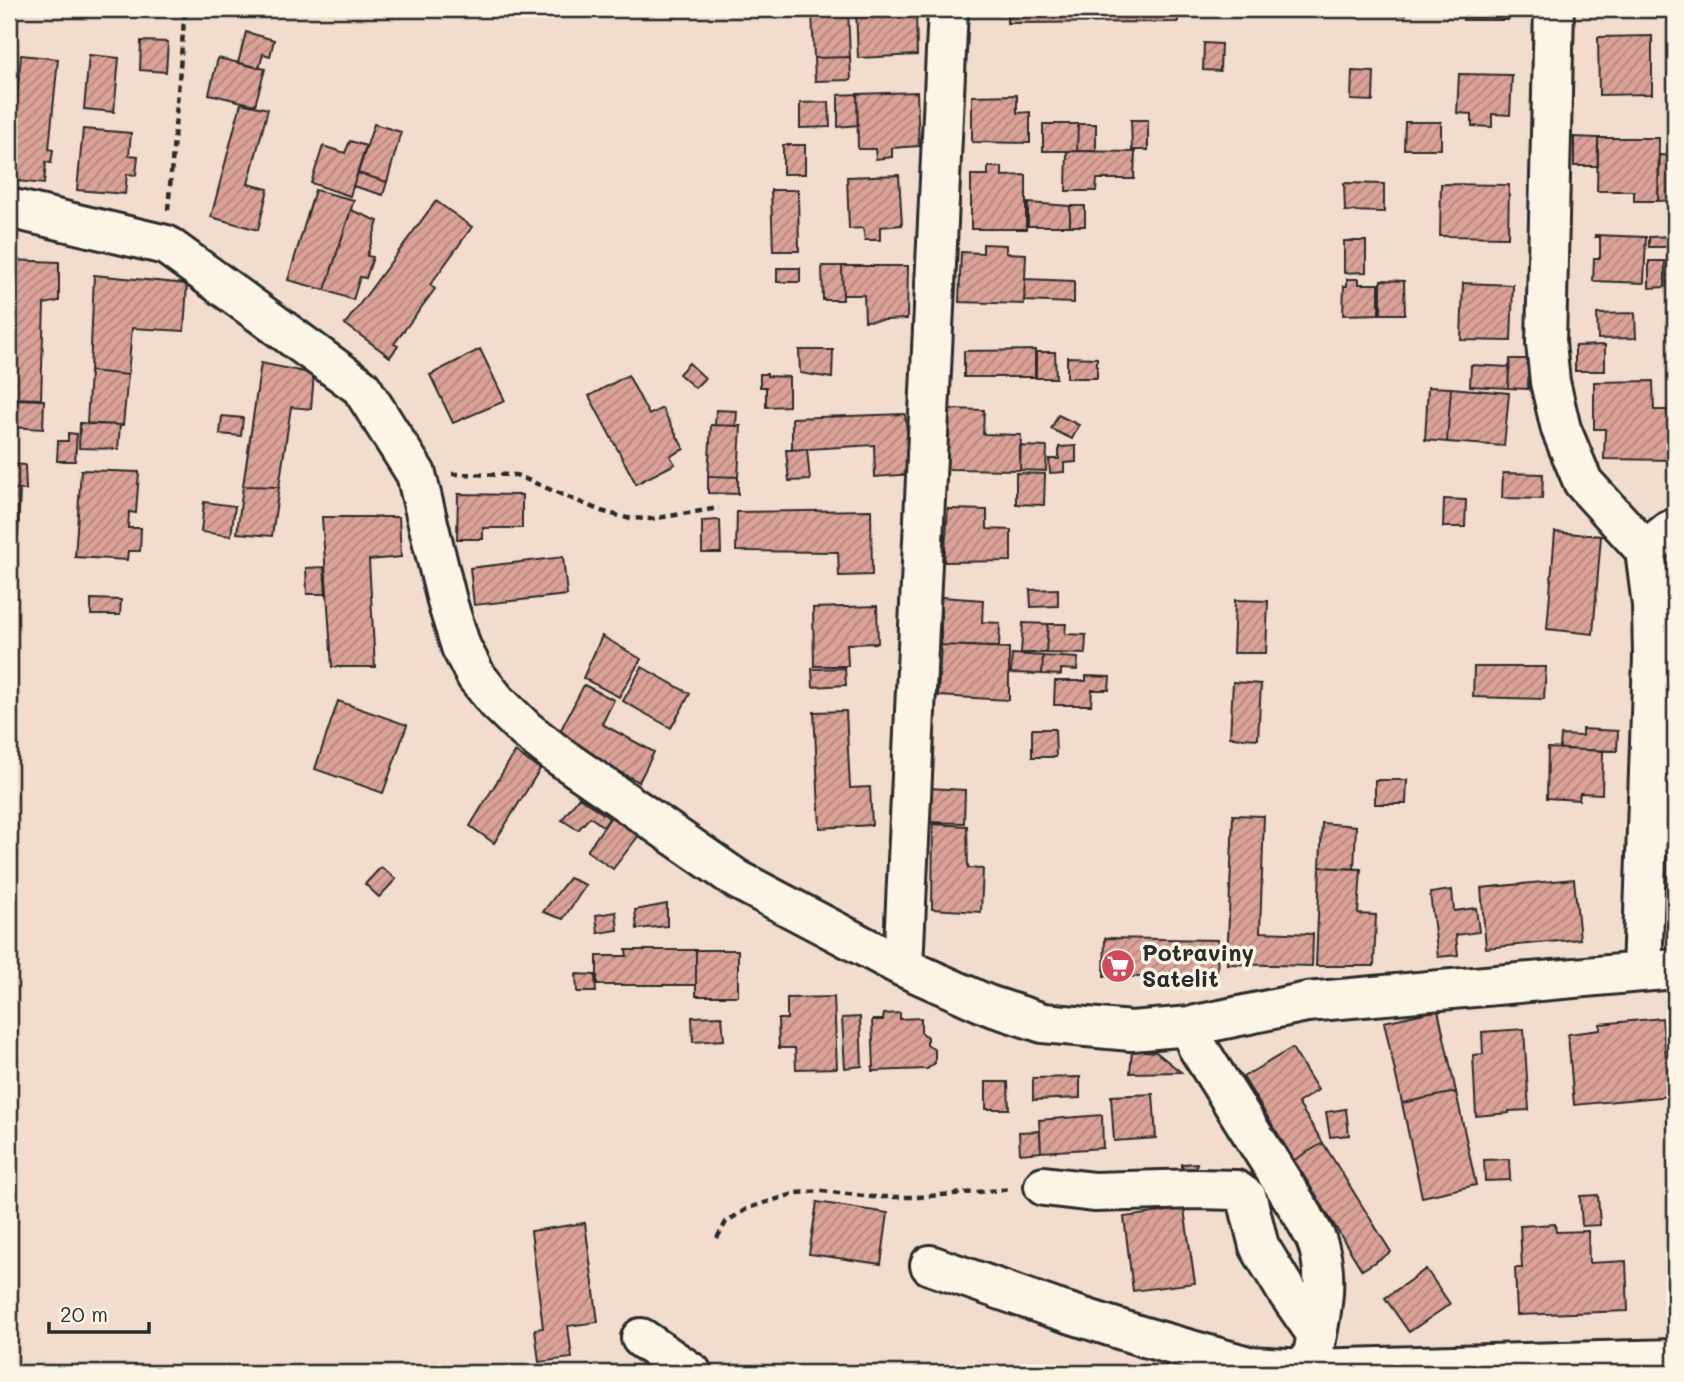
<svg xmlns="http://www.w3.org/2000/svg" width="1684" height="1382" viewBox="0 0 1684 1382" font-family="Mali,sans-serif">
	<defs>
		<pattern id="building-hatch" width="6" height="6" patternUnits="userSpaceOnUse" patternTransform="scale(1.75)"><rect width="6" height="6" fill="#dba298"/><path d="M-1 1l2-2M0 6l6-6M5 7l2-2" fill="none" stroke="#b2847c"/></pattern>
	</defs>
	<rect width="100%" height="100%" fill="#f2dcce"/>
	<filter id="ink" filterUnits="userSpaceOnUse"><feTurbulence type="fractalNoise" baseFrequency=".0143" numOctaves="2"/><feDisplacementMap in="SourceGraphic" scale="14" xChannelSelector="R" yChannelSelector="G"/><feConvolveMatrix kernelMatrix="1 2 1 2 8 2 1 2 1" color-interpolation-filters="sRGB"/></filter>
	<g filter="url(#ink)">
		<path fill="url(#building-hatch)" stroke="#2b2b2b" stroke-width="2" d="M856 9H916L917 55 858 58Z
			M1007 9H1178V22L1007 23Z
			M1256 9H1283V13H1256Z
			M1388 9H1406V15L1387 14Z
			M1464 9H1508V20H1463Z
			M1599 9H1651V11H1599Z
			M848 10 850 57 814 58 812 11Z
			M246 32 274 40 270 56 263 54 259 68 238 63Z
			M1652 36V94L1599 95 1598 37Z
			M141 41 168 42 166 72 140 70Z
			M1204 43 1221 44 1220 71 1203 70Z
			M21 55 58 59 49 149 53 150 51 163 46 162 44 184 9 180Z
			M89 55 119 58 114 112 84 109Z
			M850 57 851 80 815 81 814 58Z
			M218 58 265 69 255 105 209 94Z
			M1352 71 1374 72 1373 101 1351 100Z
			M1459 74 1512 75 1510 115 1492 114V127L1472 126V114L1457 113Z
			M917 92 919 146 892 148V157L876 159 875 149H858L857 94Z
			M857 94 858 125 838 127V95Z
			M1017 95V113L1030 112V143L972 142V96Z
			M829 102 830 127 800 128V103Z
			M241 103 268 109 248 184 268 189 258 230 211 217Z
			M1131 120H1148V150H1132Z
			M1405 122H1441V149H1404Z
			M374 124 401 132 387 182 358 173Z
			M1043 124H1078L1077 151H1043Z
			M1078 124H1096V151H1077Z
			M83 129 131 133 129 155 138 156 136 175 127 174 125 194 77 190Z
			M1574 137 1598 138V166H1574Z
			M1598 138H1659L1658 201H1634V191H1597Z
			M350 141 366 146 350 196 311 183 323 146 345 153Z
			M783 145H805V174H783Z
			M1067 151 1135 152 1134 179H1097L1096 191H1066Z
			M1660 155 1675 156V200L1658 201Z
			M988 167H1002V176L1026 175V229H971V175H988Z
			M358 173 387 182 383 195 353 186Z
			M899 175 902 225 880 227V240H865L863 228 849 229 847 177Z
			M1344 183 1384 184V212L1345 211Z
			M1441 184 1509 185 1508 237 1440 236Z
			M315 190 354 200 325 290 288 280Z
			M771 190H798L799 251H773Z
			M436 201 472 227 430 285 435 289 394 344 398 346 390 357 345 324Z
			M1028 203 1070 206V226H1028Z
			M1070 206H1085V226H1070Z
			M351 210 378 221 367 256 373 257 366 278 360 277 353 300 325 290Z
			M1595 235 1646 237 1644 283 1593 281 1594 258H1600V237H1595Z
			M1675 236V262H1670V247H1649V237Z
			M1344 241H1366V272L1344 273Z
			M983 244 1006 245V253L1026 254 1024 304 959 302 961 252 983 253Z
			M9 260 59 262V301L44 304 41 399 9 398Z
			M1649 261H1665V287L1649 288Z
			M822 266H842L843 300H823Z
			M842 266H908L907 319 865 321 864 295H843Z
			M777 268H800V282H777Z
			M94 275 187 284 184 331 132 328 128 375 90 371Z
			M1025 279 1074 281V303L1024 301Z
			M1347 279H1359V284H1379V314L1343 315 1344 286H1347Z
			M1381 280 1404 281 1405 314H1381Z
			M1463 283 1513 285 1511 341 1461 340Z
			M1635 313 1636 338 1598 339 1597 314Z
			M1605 345V371H1575V346Z
			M480 349 505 401 453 423 430 375Z
			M799 350H833L832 378 800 373Z
			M1035 350V377H964V351Z
			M1036 352H1055L1056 378H1036Z
			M1067 357 1097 358V378H1067Z
			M1510 359H1529L1528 389 1508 388Z
			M261 363 314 374 311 409 291 407 279 487 243 486Z
			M689 363 705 378 695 388 679 374Z
			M1471 365 1509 367 1508 388 1470 386Z
			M90 371 128 375 123 425 87 424Z
			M760 374H767V376L789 377V406L766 407V387H760Z
			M628 375 649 415 662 408 684 449 670 456 675 464 636 484 589 396Z
			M1653 381 1654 410H1675V460L1604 459 1605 429H1594V382Z
			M1428 387 1451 388 1447 442 1425 440Z
			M1451 388 1509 393 1504 446 1447 442Z
			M9 399 44 400 43 429 9 427Z
			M949 409 984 410 983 434 1021 435 1020 470 947 469Z
			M716 410 737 411 736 426 715 425Z
			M905 414 912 474 875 477 874 445 792 450V418Z
			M1058 415 1079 425 1072 439 1051 429Z
			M222 416 243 418 241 436 220 434Z
			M80 423 120 425 118 449 79 448Z
			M711 425 741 426 738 477 708 476Z
			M68 433 77 434 75 461H57L58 441H68Z
			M9 439H12V464L25 465 26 490 9 489Z
			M1020 446 1047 447 1046 471 1020 470Z
			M1076 446V462L1064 463V472L1050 473 1049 459H1059V447Z
			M807 449 810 480 789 481 786 450Z
			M81 470 139 472 136 513 129 512 128 528H141L140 551H128L127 560 75 557Z
			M1016 473 1045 474 1044 505 1016 504Z
			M1503 473 1543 474 1542 499 1502 498Z
			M708 476 738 477V494L708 493Z
			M243 486 279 487 272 536 237 533Z
			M9 489H20L18 535H9Z
			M458 494 522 495V528H483V539H457Z
			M1444 499 1466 500 1465 527H1443Z
			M204 502 235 506 231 536 201 532Z
			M948 509 987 510V529L1011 530V561L944 562Z
			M871 510 872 575 839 576 838 552 736 551 737 512Z
			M322 517H399L401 557 369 560 375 667H332Z
			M720 520 721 553H702V521Z
			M1555 532 1601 536 1593 634 1547 629Z
			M563 557 567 595 474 605 470 568Z
			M324 567 326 594H307L306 568Z
			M1058 589V606L1031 607 1030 590Z
			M941 597 983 600 982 622 1000 623 999 647 941 645Z
			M91 599 121 600 120 615H91Z
			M1235 600 1268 601 1266 653H1233Z
			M877 606 878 643 847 644 848 666H814L813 608Z
			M1023 623 1048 624 1046 653H1021Z
			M1048 624H1066L1065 634 1086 635 1085 654 1046 653Z
			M602 636 641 659 619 697 583 678Z
			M941 645 1009 648V700L938 696Z
			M1012 654 1043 656 1042 674 1011 673Z
			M1043 656 1078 658 1077 670 1061 669V675L1042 674Z
			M642 667 690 694 671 728 623 701Z
			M1474 667H1546L1544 699 1473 697Z
			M845 668 846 685 813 687 812 669Z
			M1086 676 1110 677 1109 690H1092L1091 705H1054L1055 681H1086Z
			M1233 682 1261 684 1258 739 1230 737Z
			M584 685 614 700 602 724 654 752 639 782 556 739Z
			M338 701 407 725 383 793 315 769Z
			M846 711 850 788 870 787 872 825 820 828 814 712Z
			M1032 729H1055L1056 757H1032Z
			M1582 729 1618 731 1617 751 1560 749 1561 735 1582 736Z
			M1548 748 1603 751 1602 794 1580 793 1579 800 1547 798Z
			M515 752 540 769 494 843 470 826Z
			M1375 780H1407L1406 804H1375Z
			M928 788 965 790 964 823 927 822Z
			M579 797 609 818 604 827 590 817 578 830 562 820Z
			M615 811 643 830 613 869 587 851Z
			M1233 815 1264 816 1260 932 1313 934 1312 966 1227 964Z
			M1322 823 1356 826 1354 869 1320 867Z
			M933 824 967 826 968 868 983 869 981 912 932 909Z
			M381 867 396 879 379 897 365 884Z
			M1320 867 1361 869 1358 914 1376 915 1374 966H1316Z
			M569 878 586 885 563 919 543 912Z
			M1574 879 1580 939 1486 948 1481 888Z
			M1452 890 1454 911 1476 908 1479 932 1456 935 1458 955 1438 957 1430 893Z
			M667 904V926L637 929 635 910Z
			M616 912 618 930 598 933 596 915Z
			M1105 938 1218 940 1217 979 1104 976Z
			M626 950H696V985H597V956H627Z
			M696 950H738V996H696Z
			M576 974 595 975 596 992H577Z
			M834 997 837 1068 796 1069 795 1048H779L778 1019H787V998Z
			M1438 1010 1456 1092 1402 1103 1384 1022Z
			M900 1013V1019L921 1018V1032L927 1037V1045L935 1050V1063L927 1069 872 1071V1067H874L872 1020H883L884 1014Z
			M722 1016 724 1040 693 1042 692 1017Z
			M860 1017 862 1066 845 1068 842 1018Z
			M1662 1018 1670 1096 1574 1105 1568 1034 1600 1030V1024Z
			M1524 1029 1529 1110 1509 1111V1113L1476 1116 1473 1055 1483 1054 1482 1032Z
			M1292 1048 1318 1090 1298 1103 1323 1143 1294 1160 1243 1077Z
			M1132 1050 1156 1052 1181 1072 1130 1073Z
			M1080 1077V1098L1033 1100V1078Z
			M986 1082H1008L1009 1109H986Z
			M1456 1092 1476 1185 1422 1197 1402 1103Z
			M1153 1094 1156 1138 1114 1141 1111 1096Z
			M1346 1109 1349 1135 1330 1137 1326 1112Z
			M1102 1115 1103 1148 1041 1152 1039 1120Z
			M1040 1131 1041 1152 1020 1154 1019 1132Z
			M1323 1143 1391 1252 1362 1270 1294 1160Z
			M1509 1159 1510 1180 1485 1181 1484 1160Z
			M1197 1163 1196 1169 1182 1170V1164Z
			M1598 1195 1600 1225 1582 1226 1580 1196Z
			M817 1202 888 1213 881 1264 809 1254Z
			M1184 1209 1195 1283 1133 1291 1124 1217Z
			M585 1223 598 1322 568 1326 572 1358 539 1362 535 1329 543 1328 531 1231Z
			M1555 1224 1556 1232 1588 1231 1589 1263 1626 1261 1628 1311 1517 1315 1515 1268H1522L1520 1226Z
			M1426 1269 1450 1304 1409 1332 1385 1298Z"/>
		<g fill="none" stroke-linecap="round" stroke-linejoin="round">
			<g stroke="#2b2b2b" stroke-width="44">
				<path id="minor" d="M1554 9 1546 343 1550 382 1561 429 1583 482 1645 550 1652 605 1653 657 1642 972
					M9 208 166 245 361 387 416 474 448 605 461 647 476 676 497 702 526 730 558 755 738 880 903 967 988 1005 1043 1023 1131 1031 1191 1026 1307 1002 1675 969
					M1645 550 1669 531 1675 528
					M903 967 948 9
					M1044 1186 1094 1192 1197 1189 1236 1190 1247 1198 1259 1246 1287 1292 1317 1335
					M930 1265 1053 1308 1141 1336 1248 1366 1310 1369C1318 1327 1332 1280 1316 1239 1312 1231 1307 1223 1303 1215L1197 1046 1191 1026
					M641 1338 692 1373
					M1309 1373 1310 1369 1675 1359"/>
			</g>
			<path stroke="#2b2b2b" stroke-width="4.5" stroke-dasharray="7 5" stroke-linecap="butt" d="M168 210 185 9
				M452 474 516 475 601 511 627 518 651 519 719 508
				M717 1238 726 1222 748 1208 797 1193 822 1191 872 1197H918L1012 1189"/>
			<use href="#minor" stroke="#fcf5e5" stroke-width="38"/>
		</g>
	</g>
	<defs>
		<g id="supermarket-disc" transform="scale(1.75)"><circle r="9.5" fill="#d1495b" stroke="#fcf5e5"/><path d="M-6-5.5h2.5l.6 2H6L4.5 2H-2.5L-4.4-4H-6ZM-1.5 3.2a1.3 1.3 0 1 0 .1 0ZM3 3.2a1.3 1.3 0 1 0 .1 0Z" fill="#fff"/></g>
	</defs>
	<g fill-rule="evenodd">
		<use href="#supermarket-disc" x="1118" y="966"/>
	</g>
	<g text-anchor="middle" stroke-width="7" stroke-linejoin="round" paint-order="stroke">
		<g font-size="23" font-weight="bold" fill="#2b2b2b" stroke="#fcf5e5" text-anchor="start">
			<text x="1142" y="961">Potraviny<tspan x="1142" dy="26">Satelit</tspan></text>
		</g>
	</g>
	<rect width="1684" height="1382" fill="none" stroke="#fcf5e5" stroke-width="35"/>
	<rect x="18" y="18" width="1649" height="1347" fill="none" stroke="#2b2b2b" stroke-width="2.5" filter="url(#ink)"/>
	<path d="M49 1322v10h100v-10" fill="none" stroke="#2b2b2b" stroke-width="3.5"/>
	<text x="60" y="1322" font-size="21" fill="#2b2b2b" stroke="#fcf5e5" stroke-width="5" paint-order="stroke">20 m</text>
</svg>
